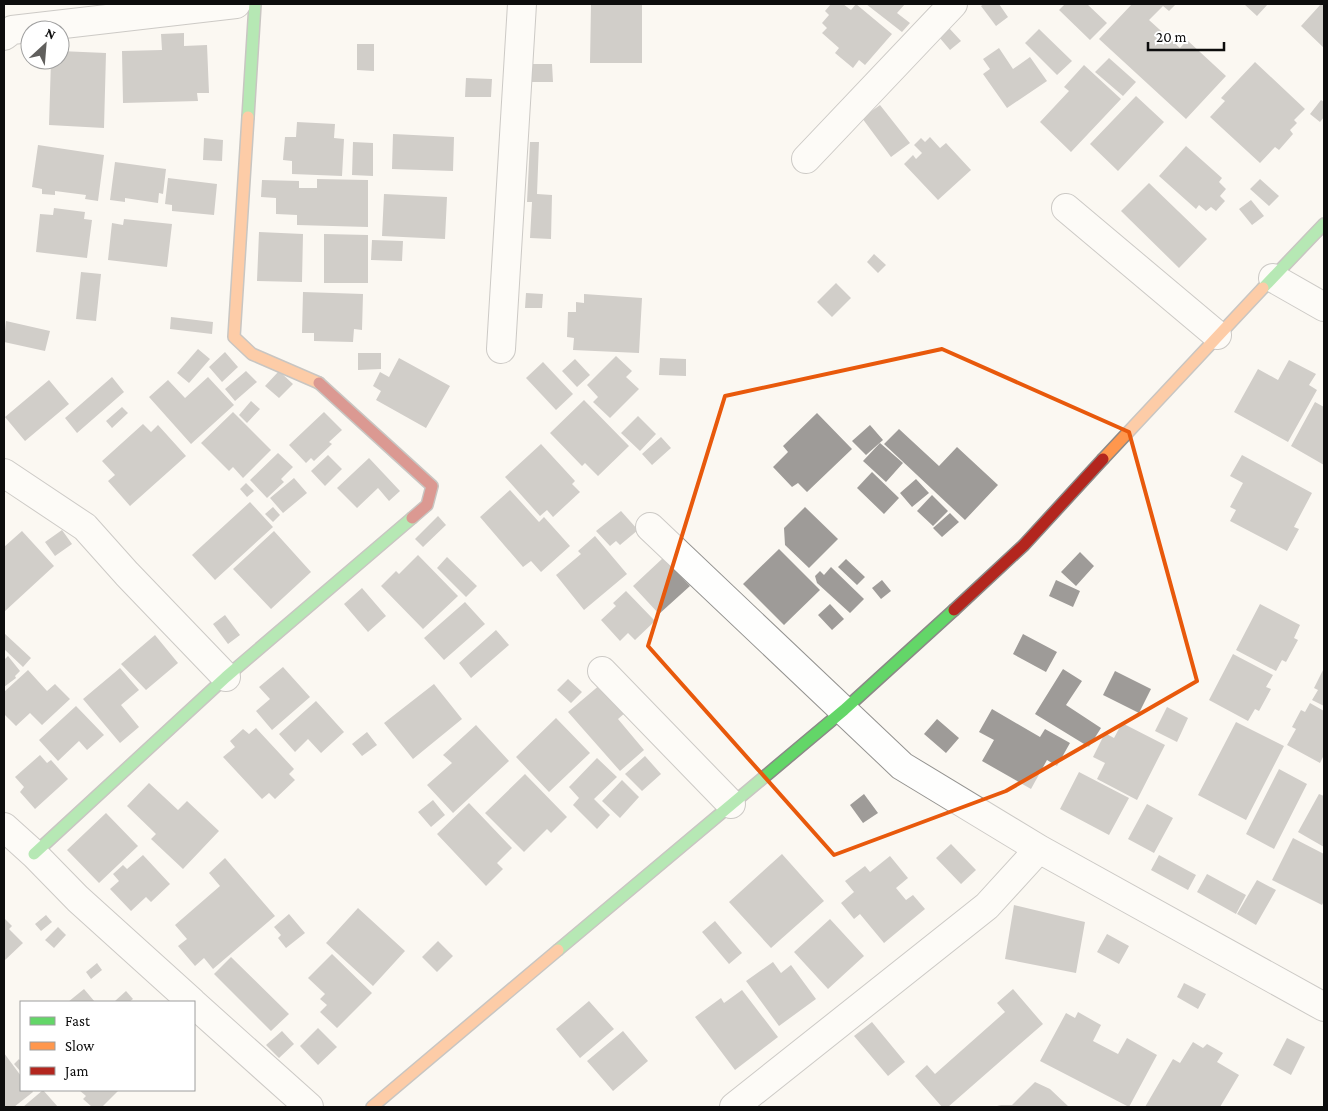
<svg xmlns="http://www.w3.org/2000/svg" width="1328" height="1111" viewBox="0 0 1328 1111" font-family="'Crimson Pro',serif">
	<rect width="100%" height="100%" fill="#fbf8f2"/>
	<path fill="#9e9b98" d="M591 4H642V63H590Z
		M831 4H843L851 10 856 4 892 34 865 65 859 60 853 68 835 53 839 48 822 33 827 28 822 23 829 15 825 11Z
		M866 4H905L897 13 910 23 902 32Z
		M984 4H999L1008 17 996 26 981 6Z
		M1065 4H1087L1107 23 1090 40 1059 10Z
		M1132 4H1176L1169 11 1163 6 1149 20 1180 48 1187 40 1226 76 1186 119 1099 39Z
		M1244 4H1268L1257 16Z
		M1321 4H1324V48L1301 26Z
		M949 28 961 41 950 50 939 37Z
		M1039 29 1072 61 1057 75 1025 43Z
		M184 33V46L207 45 209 93H197L198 101 123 103 122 51 162 50 161 34Z
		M357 44H374V71L357 70Z
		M999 48 1013 69 1030 57 1047 81 1007 108 983 74 990 69 983 59Z
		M60 51 106 53 104 128 49 125 51 60H60Z
		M1109 58 1136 82 1123 96 1095 72Z
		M1255 62 1305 109 1294 120 1297 123 1290 130 1293 134 1279 150 1275 147 1260 163 1210 117 1225 101 1221 98Z
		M530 64H552L553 82H530Z
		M1084 65 1121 99 1071 152 1040 122 1069 91 1064 87Z
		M466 78 492 79 491 97H465Z
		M1136 96 1164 122 1118 171 1090 144Z
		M1321 100 1324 102V117L1320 122 1310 114Z
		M880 105 910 143 891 157 862 118Z
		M297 122 335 124 334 138 344 139 342 176 292 174V161L283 160 285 137H296Z
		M393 134 454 137 453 171 392 169Z
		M930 137 940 148 946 143 971 170 938 200 904 164 913 155 916 159 922 153 914 145 921 138 925 142Z
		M204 138 223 140 222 161 203 160Z
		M353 142 373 143V176L352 175Z
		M530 142H539L537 194 552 195 551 239 530 238 532 202H527Z
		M38 145 104 155 98 201 85 199 86 195 55 191V195L42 194V189L32 187Z
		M1186 146 1222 178 1219 182 1226 189 1220 196 1225 201 1216 211 1211 207 1206 211 1199 205 1196 209 1159 176Z
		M115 162 166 169 163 194 159 193 158 203 125 198V202L110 200Z
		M168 178 217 184 214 215 172 211V205L165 204Z
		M317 179 368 180V227L297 225V215L276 214V198L261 197 262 180 299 181V188H317Z
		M1260 179 1279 196 1269 206 1250 189Z
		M1149 183 1207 239 1179 268 1121 211Z
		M384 194 447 197 445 239 382 236Z
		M1251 200 1264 216 1252 225 1239 209Z
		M54 208 85 212 84 219 92 220 87 258 36 252 40 214 53 215Z
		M124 219 172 224 167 267 108 260 112 223 123 225Z
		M259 232 303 234 302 282 257 281Z
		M324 234 368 235V283H324Z
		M372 240 403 241 402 261 371 260Z
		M874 254 886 265 878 273 867 262Z
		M81 272 101 274 96 321 76 319Z
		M836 283 851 298 832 317 817 302Z
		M303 292 363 294 362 330 354 329 353 342 314 341V333H302Z
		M526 293 543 294 542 308H525Z
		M584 294 642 298 639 353 573 350 574 338 567 337 568 312H576V302L584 303Z
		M171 317 213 322 212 334 170 329Z
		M6 321 50 331 45 351 4 342Z
		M198 349 210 359 189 383 177 373Z
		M225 352 238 367 222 382 209 367Z
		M358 353H381V369L358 370Z
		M616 356 632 371 626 377 639 389 610 418 593 402 598 397 587 385Z
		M399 358 450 386 426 428 376 400 381 391 373 386 380 372 389 377Z
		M660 358 686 359V376L659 375Z
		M575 359 590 375 577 387 562 371Z
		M1289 360 1316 374 1309 385 1317 390 1288 442 1234 412 1258 369 1278 380Z
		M543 362 573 394 556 410 526 378Z
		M246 371 257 382 235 401 225 389Z
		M279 371 293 384 279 398 265 386Z
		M112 377 124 392 77 433 65 418Z
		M208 377 234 405 191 444 149 397 168 380 185 398Z
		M49 380 69 404 25 441 5 417Z
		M584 400 629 446 598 476 585 463 582 466 550 433Z
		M251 401 260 409 247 423 239 415Z
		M1315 402 1324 407V465L1291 446Z
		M122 407 128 413 112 428 106 421Z
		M233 412 271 450 243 478 233 467 229 471 201 443Z
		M324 412 342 430 329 442 332 444 314 461 311 458 306 463 289 445Z
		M817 413 852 449 807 492 798 483 792 487 773 467 788 452 783 446Z
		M638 416 656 434 640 451 621 433Z
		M143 424 151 432 158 425 186 456 130 506 108 481 115 475 102 461Z
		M870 425 883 440 866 455 852 441Z
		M899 429 939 466 957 447 998 485 965 520 884 444Z
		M661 437 671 448 652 465 642 454Z
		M880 443 903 463 886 482 863 461Z
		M541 444 575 481 572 484 580 492 553 517 547 510 540 516 505 477Z
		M278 453 293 467 281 479 284 482 267 498 250 480Z
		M328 455 342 469 325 486 311 471Z
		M1242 455 1312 493 1294 527 1299 529 1287 551 1230 521 1236 510 1230 507 1243 483 1230 476Z
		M369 458 400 491 389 501 378 488 357 508 337 488Z
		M872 472 899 498 884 514 857 488Z
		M294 478 307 493 283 513 270 498Z
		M916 479 929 493 912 507 900 493Z
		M246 483 254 491 247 497 240 489Z
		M510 490 539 522 544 517 570 546 541 572 531 561 523 567 480 517Z
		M932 495 948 511 933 526 917 511Z
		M250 502 273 527 215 580 192 555Z
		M273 507 280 515 273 522 265 514Z
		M805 507 838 539 809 568 785 545 784 528Z
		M621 511 638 530 620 545 616 541 610 546 596 531Z
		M950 513 959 522 942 537 933 528Z
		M438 516 446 525 423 547 415 539Z
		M62 530 72 544 55 556 45 542Z
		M22 531 54 566 4 612V547Z
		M274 531 311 572 271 609 233 569Z
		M595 536 627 574 584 610 556 575 581 554 578 551Z
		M779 549 820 590 784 625 743 584Z
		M1080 552 1094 566 1076 586 1061 572Z
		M418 555 458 596 423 629 381 586 396 571 399 574Z
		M447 557 477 586 466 597 437 568Z
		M663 558 690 586 659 614 633 586Z
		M846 559 865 577 857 585 838 567Z
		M831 567 864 599 850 613 817 583 815 576 820 571 824 575Z
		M882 580 891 591 881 599 872 588Z
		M1056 580 1080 591 1073 607 1049 596Z
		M362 588 386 616 368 632 344 604Z
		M626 591 655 621 635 640 628 633 620 641 601 620 616 606 613 603Z
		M465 602 485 624 444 660 424 638Z
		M830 604 844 619 832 630 818 615Z
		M1260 604 1300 625 1294 638 1298 640 1286 662 1282 660 1276 671 1236 650Z
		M225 615 240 635 228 644 213 624Z
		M496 630 509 645 471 678 459 663Z
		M4 633 31 658 23 667 4 649Z
		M1023 634 1057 652 1046 672 1013 654Z
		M155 635 178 663 146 690 121 664Z
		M1233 654 1273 675 1266 687 1271 689 1259 711 1255 709 1248 721 1209 700Z
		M8 656 20 671 15 676 16 678 4 687V660Z
		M283 667 310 697 272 730 256 711 270 699 259 687Z
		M120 668 139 690 121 705 139 727 120 743 83 699Z
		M1324 668V706L1312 700 1318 690 1314 688Z
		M1063 669 1082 681 1066 705 1101 728 1089 747 1035 714Z
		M28 670 47 691 55 684 70 699 42 725 30 713 16 726 4 714V692Z
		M1115 671 1151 689 1139 713 1103 695Z
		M568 679 582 692 571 703 557 690Z
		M434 684 462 719 413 759 384 723Z
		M601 684 626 712 618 719 644 750 620 771 568 712Z
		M316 701 344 732 321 753 308 739 295 752 279 734Z
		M1310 703 1324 711V755L1320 763 1287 745 1296 729 1292 727 1301 710 1305 712Z
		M76 706 104 735 87 750 79 741 58 761 39 740Z
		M1167 707 1188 718 1177 742 1155 731Z
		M992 709 1040 737 1045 729 1070 743 1057 766 1047 760 1031 789 982 761 994 740 979 732Z
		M556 718 590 753 549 792 516 757Z
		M937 719 959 738 946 753 924 734Z
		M1236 722 1284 746 1246 820 1198 795Z
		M1122 723 1165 745 1137 800 1097 779 1105 763 1093 757 1105 733 1114 738Z
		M476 725 509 761 453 813 427 785 452 763 443 755Z
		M256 728 294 769 289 774 295 780 275 799 269 793 262 799 223 757 235 747 230 741 243 729 249 734Z
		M367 732 377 745 362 756 352 744Z
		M40 755 47 763 51 760 68 779 35 809 20 792 24 787 15 777Z
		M645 756 661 774 642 791 625 774Z
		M597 758 617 777 594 799 610 815 597 829 573 805 579 798 569 787Z
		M1279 769 1307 784 1274 849 1246 834Z
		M1079 772 1129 798 1109 835 1060 809Z
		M525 774 567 817 551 833 547 829 524 852 485 813Z
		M622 780 639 797 620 818 602 801Z
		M149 783 178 810 187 801 219 831 183 869 151 839 156 834 127 806Z
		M864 794 878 813 863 823 850 805Z
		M1319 794 1324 796V847L1298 832Z
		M433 800 445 815 431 827 418 812Z
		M469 803 512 848 497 863 503 869 486 886 437 834Z
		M1147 804 1173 818 1154 853 1128 839Z
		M106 813 138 846 99 883 67 850Z
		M1293 838 1324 854V901L1322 905 1272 880Z
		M951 844 976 870 961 884 936 858Z
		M782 854 824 901 771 948 729 902Z
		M143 855 170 884 151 902 146 897 131 911 110 889 119 881 113 874 123 865 127 869Z
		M1159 855 1196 875 1188 890 1151 870Z
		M890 856 908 878 896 888 906 900 913 895 925 909 884 943 860 914 854 919 841 903 854 892 845 881 865 866 870 872Z
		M225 858 275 916 213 969 204 958 195 966 178 946 187 939 175 925 220 886 209 873Z
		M1207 874 1246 895 1236 914 1197 892Z
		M1257 880 1276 890 1256 925 1237 914Z
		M1014 905 1085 922 1076 973 1005 959Z
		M358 908 405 951 373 986 326 943Z
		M289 914 305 933 286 948 278 938 281 935 274 927Z
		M46 915 52 922 41 931 35 924Z
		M4 918 12 926 9 929 23 943 4 961Z
		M830 919 864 956 828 989 794 952Z
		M715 921 742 953 729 964 702 932Z
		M58 927 66 935 54 948 45 940Z
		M1107 934 1129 946 1119 964 1097 952Z
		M438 941 453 956 437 972 422 957Z
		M332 954 372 993 337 1028 320 1012 327 1005 320 999 325 994 308 978Z
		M231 957 289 1014 271 1031 214 974Z
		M773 962 781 973 791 965 816 999 779 1026 746 981Z
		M97 963 102 970 91 979 86 972Z
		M1184 983 1206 994 1198 1009 1177 997Z
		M84 989 95 1002H68Z
		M1013 989 1043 1024 948 1107H942L915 1076 927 1065 935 1074 1005 1012 997 1003Z
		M742 990 778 1037 735 1070 695 1017 721 998 724 1003Z
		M126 991 133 999 129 1002H116L115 1001Z
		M589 1001 614 1029 580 1058 556 1029Z
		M1078 1012 1101 1025 1093 1041 1118 1054 1127 1038 1157 1055 1129 1107 1040 1061 1066 1013 1075 1018Z
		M872 1022 905 1062 888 1076 854 1036Z
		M318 1028 337 1047 318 1065 300 1046Z
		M282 1031 294 1044 279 1058 266 1045Z
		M623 1031 648 1061 613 1091 587 1061Z
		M1287 1038 1305 1047 1291 1075 1273 1065Z
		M1193 1042 1203 1048 1207 1044 1223 1053 1217 1062 1239 1075 1220 1107H1145L1173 1059 1180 1063Z
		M4 1053 21 1076V1090H32L33 1092 14 1107H4Z
		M19 1059 21 1062V1072L14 1064Z
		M1035 1082 1050 1089 1069 1107H993L1001 1105H1012Z
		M43 1090 58 1107H23Z
		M79 1090H119L102 1107H92L83 1099 86 1096Z"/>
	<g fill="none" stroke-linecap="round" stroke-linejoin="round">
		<g stroke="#949390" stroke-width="30">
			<path id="street" d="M4 36 12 30 236 4
				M806 159 953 4
				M1066 208 1217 335
				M1273 278 1324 307
				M501 349 522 4
				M4 473 85 527 127 574 226 677
				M650 527 902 766 1039 849 1324 1007
				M602 671 731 804
				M4 827 34 854 78 899 192 1002
				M194 1004 309 1107
				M734 1107 987 906 1039 849"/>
		</g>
		<g stroke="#8b8987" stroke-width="14">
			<path id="fast" d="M248 117 255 4
				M1263 288 1324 224
				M34 854 226 677 412 518
				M558 950 844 710 954 610"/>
		</g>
		<g stroke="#8b8987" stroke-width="14">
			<path id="slow" d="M248 117 234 337 252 354 319 383
				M1103 459 1263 288
				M372 1107 558 950"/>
		</g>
		<g stroke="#8b8987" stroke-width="14">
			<path id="jam" d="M319 383 432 486 427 505 412 518
				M954 610 1024 545 1103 459"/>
		</g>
		<use href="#street" stroke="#fefefd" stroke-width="28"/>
		<use href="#fast" stroke="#63d668" stroke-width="11"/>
		<use href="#slow" stroke="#ff974d" stroke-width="11"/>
		<use href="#jam" stroke="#b3261e" stroke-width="11"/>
	</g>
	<path d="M0 0H1328V1111H0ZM942 349 1129 432 1197 681 1006 791 834 855 648 646 725 396Z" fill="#fbf8f2" fill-opacity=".55" fill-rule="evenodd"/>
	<path fill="none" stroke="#e8590c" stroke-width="4" stroke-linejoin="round" d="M942 349 1129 432 1197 681 1006 791 834 855 648 646 725 396Z"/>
	<rect width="1328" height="1111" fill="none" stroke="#0d0d0d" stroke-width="10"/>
	<rect x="20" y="1001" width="175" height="90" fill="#ffffff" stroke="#9e9e9e"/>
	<rect x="30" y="1017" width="25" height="8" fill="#63d668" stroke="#9e9e9e"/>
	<text x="65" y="1026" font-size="15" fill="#0d0d0d">Fast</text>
	<rect x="30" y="1042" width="25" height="8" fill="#ff974d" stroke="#9e9e9e"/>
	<text x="65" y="1051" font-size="15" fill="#0d0d0d">Slow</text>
	<rect x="30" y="1067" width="25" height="8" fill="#b3261e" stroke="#9e9e9e"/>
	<text x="65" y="1076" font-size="15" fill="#0d0d0d">Jam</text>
	<g transform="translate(45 45) rotate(26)"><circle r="24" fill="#ffffff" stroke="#9e9e9e"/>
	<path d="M0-4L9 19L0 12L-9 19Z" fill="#605f5d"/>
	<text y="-8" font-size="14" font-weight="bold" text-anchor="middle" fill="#0d0d0d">N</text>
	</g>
	<path d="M1148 42v8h76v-8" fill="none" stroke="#0d0d0d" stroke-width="2.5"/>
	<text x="1156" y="42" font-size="15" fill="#0d0d0d" stroke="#ffffff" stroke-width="4" paint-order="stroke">20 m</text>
</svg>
